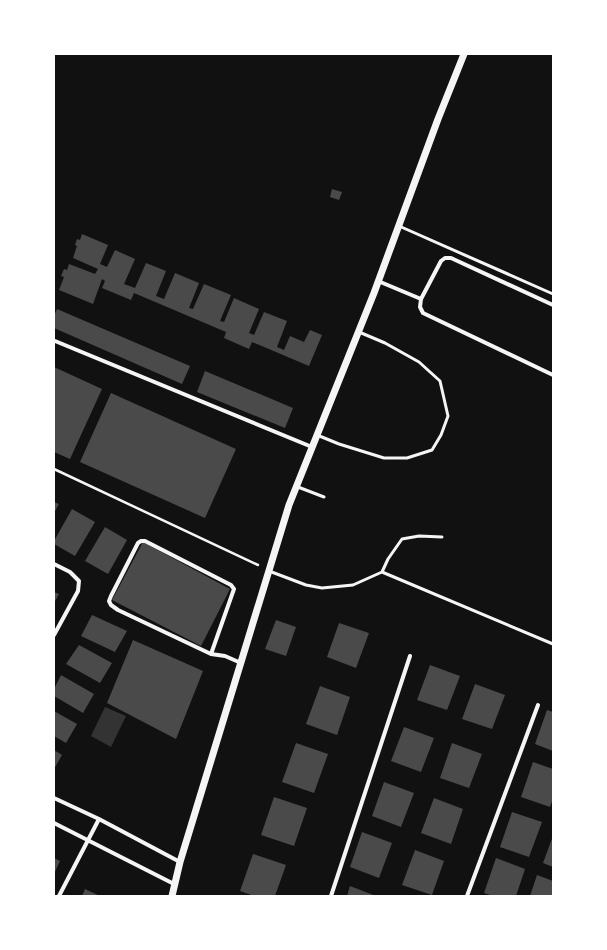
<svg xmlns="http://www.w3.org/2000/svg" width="607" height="950" viewBox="0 0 607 950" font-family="Cabin,sans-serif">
	<rect width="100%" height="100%" fill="#111"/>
	<path fill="#333" d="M105 707 126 716 111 747 91 736Z"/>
	<path fill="#4a4a4a" d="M332 189 342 192 339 200 330 197Z
		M82 234 108 245 100 264 107 267 115 250 135 259 124 284 135 288 146 263 166 271 156 296 164 299 175 273 199 283 189 308 193 309 204 284 231 295 220 321 224 322 234 298 259 309 249 333 254 335 264 312 287 321 277 347 284 350 290 336 304 342 310 330 322 335 309 366 252 342 249 349 224 338 226 332 134 293 131 300 102 288 105 281 102 279 93 304 59 290 64 277 61 276 64 269 67 270 69 264 95 274 98 269 73 258 77 246 75 245 77 239 80 240Z
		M57 309 190 366 182 384 54 328V316Z
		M54 367 102 389 70 459 54 452Z
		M205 371 293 408 285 428 197 392Z
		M111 393 236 449 205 518 80 462Z
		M54 502 59 504 54 513Z
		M72 509 95 522 75 556 54 544V541Z
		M105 527 127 540 108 574 85 561Z
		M143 542 230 589 201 646 112 600Z
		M54 592 59 594 54 603Z
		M92 615 127 631 115 652 81 636Z
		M276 620 296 627 286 656 265 649Z
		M339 623 369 633 356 668 327 657Z
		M133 640 203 671 176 739 107 703Z
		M79 645 112 663 100 683 66 664Z
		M430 665 460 676 447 710 417 700Z
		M61 675 94 694 83 713 54 696V689Z
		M475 684 505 695 492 729 462 719Z
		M320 686 350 697 337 735 306 724Z
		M547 710 553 712V751L535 744Z
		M54 711 77 724 66 743 54 736Z
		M404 727 434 738 421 772 391 761Z
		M296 743 328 754 314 793 282 782Z
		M452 743 482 754 469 788 440 778Z
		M54 750 62 755 54 769Z
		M533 762 553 769V799L550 807 521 797Z
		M384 782 414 793 401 827 372 816Z
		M274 797 307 808 294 846 261 835Z
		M434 798 463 809 451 844 421 833Z
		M512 812 542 822 529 857 500 847Z
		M362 832 392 843 379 878 350 867Z
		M553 836V867L543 863Z
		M415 850 444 861 432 895 402 885Z
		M253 854 286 865 275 896H254L240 891Z
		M54 858 60 861 54 874Z
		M496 858 525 869 516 896H493L484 893Z
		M537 875 553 881V896H530Z
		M350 886 376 896H347Z
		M85 889 100 896H82Z"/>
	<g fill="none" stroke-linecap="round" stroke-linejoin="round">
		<path stroke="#f5f5f5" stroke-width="2.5" d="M54 469 258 565"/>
		<path stroke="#f5f5f5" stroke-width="3" d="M399 226 553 294
			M317 435 339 444 384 458H407L432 450 441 435 448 416 440 381 419 362 385 343 359 332
			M298 487 324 497
			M269 571 306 585 322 588 353 585 382 572 553 644
			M382 572 388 559 402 539 419 536 442 537"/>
		<path stroke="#f5f5f5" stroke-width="4" d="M378 281 421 299 420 307 423 313 553 375
			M421 299 441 261 445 258H451L553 305
			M55 341 312 447
			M54 564 70 572 79 581 78 591 54 635
			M211 654 234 589 231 585 145 541H141L138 543 111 596 109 601 111 605 118 610 211 654 225 656 241 663
			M54 798 99 819 180 862
			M54 823 174 884
			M59 896 99 819
			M331 896 410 656
			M467 896 538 705"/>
		<path stroke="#f5f5f5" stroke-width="7" d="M172 896 180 862 289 505 374 293 438 119 464 54"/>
	</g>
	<rect width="607" height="950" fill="none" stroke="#ffffff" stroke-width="110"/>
</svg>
